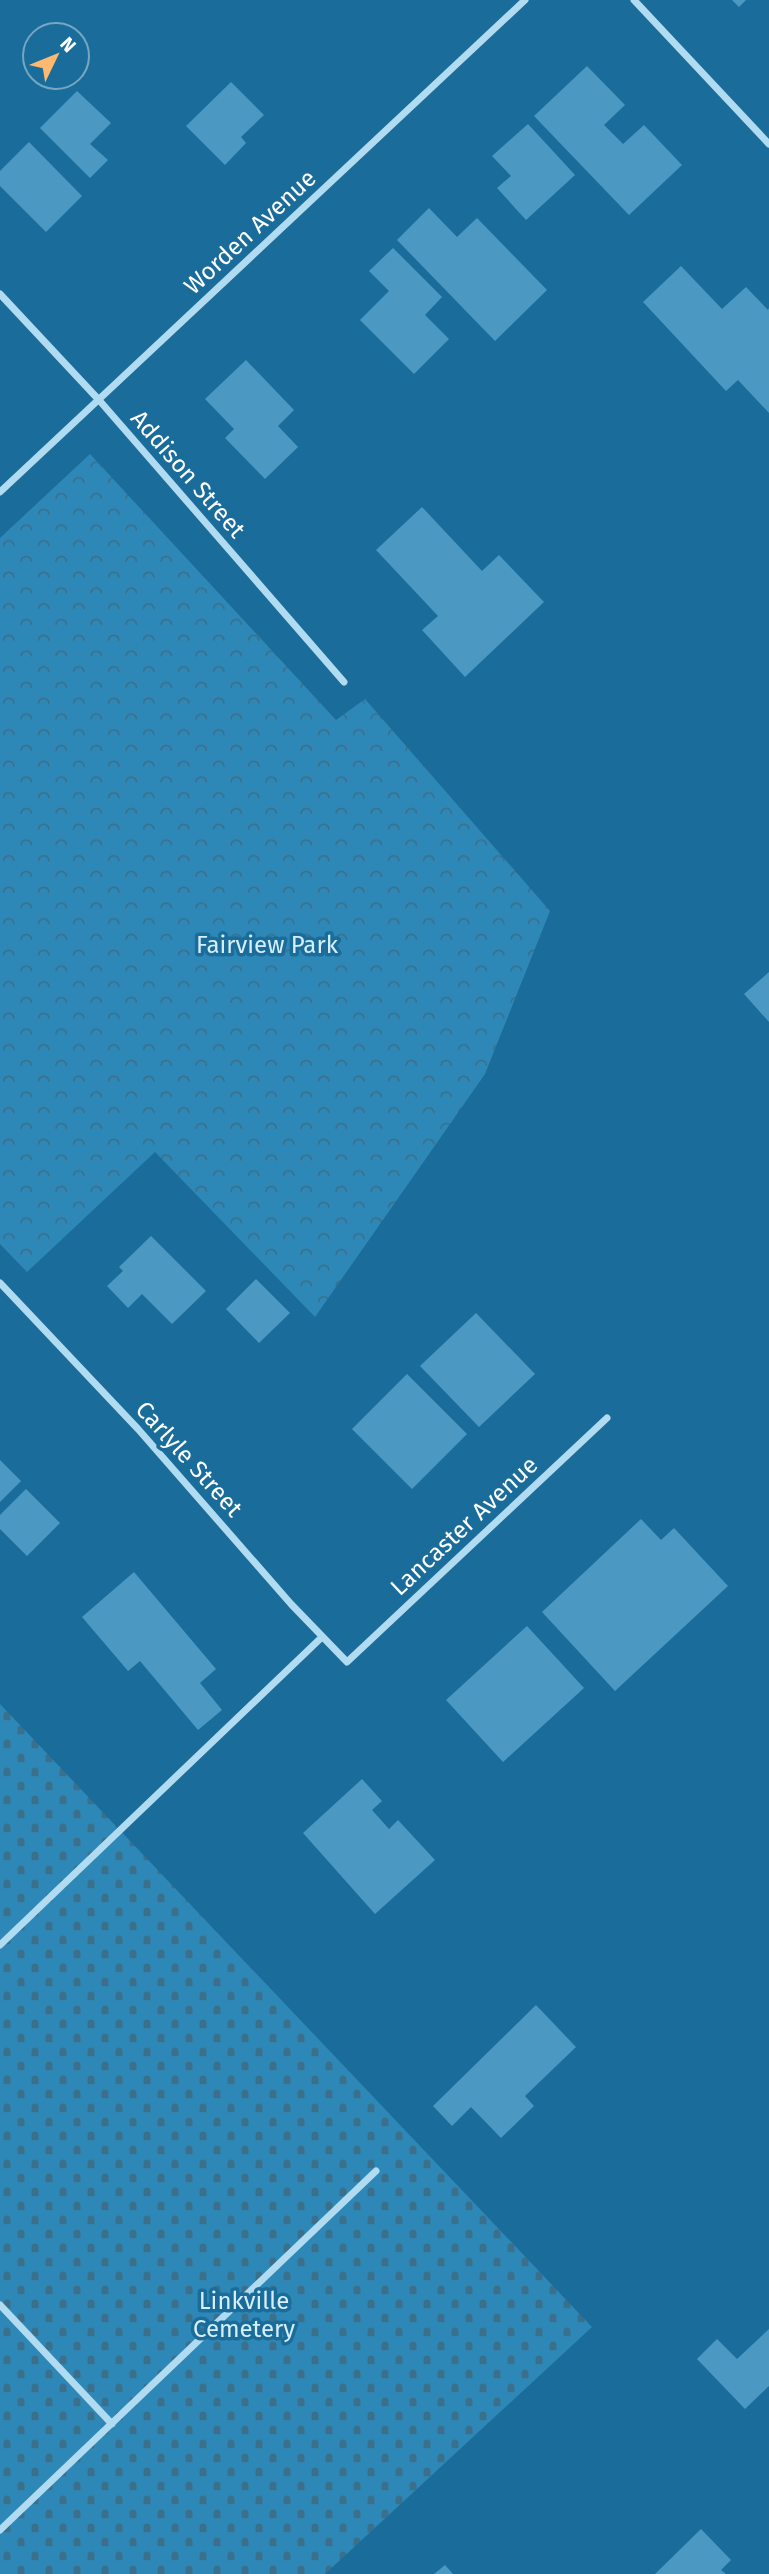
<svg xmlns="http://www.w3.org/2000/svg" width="769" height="2574" viewBox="0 0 769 2574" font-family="'Fira Sans',sans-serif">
	<defs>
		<pattern id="cemetery-stones" width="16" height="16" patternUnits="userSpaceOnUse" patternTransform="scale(1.75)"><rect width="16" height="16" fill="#2e88b7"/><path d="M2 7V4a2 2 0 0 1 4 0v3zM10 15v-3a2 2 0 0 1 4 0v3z" fill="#3a708c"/></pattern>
		<pattern id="park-crowns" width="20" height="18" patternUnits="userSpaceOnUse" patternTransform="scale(1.75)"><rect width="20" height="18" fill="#2e88b7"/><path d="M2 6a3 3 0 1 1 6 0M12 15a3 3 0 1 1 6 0" fill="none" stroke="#3a708c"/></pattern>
	</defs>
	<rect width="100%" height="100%" fill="#1a6c9a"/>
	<path fill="url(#cemetery-stones)" d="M0 1704 592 2327 325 2574H0Z"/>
	<path fill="url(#park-crowns)" d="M90 454 336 720 365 699 550 911 485 1074 315 1317 155 1152 27 1272 0 1244V538Z"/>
	<path fill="#4b99c3" d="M732 0H746L739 7Z
		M587 66 625 105 604 125 623 144 644 125 682 165 629 215 534 116Z
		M231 82 264 115 241 137 246 143 225 165 186 126Z
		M77 91 111 123 90 144 108 160 90 178 40 128Z
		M528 124 575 175 526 220 497 188 511 176 492 156Z
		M29 142 82 196 46 232 0 186V171Z
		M429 208 457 237 477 218 547 290 495 341 397 240Z
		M393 248 442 297 425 315 449 339 414 374 360 320 389 291 369 271Z
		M681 266 722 309 746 287 768 310 769 308V413L738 380 726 391 643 302Z
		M246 360 294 410 278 426 298 447 265 479 225 438 234 429 205 399Z
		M422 507 482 571 499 555 544 602 465 677 422 630 438 616 376 550Z
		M769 972V1022L744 994Z
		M151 1236 206 1291 172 1324 142 1294 128 1308 107 1286 123 1271 119 1267Z
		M256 1279 290 1313 259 1343 226 1309Z
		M476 1313 535 1374 479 1427 420 1366Z
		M407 1374 467 1434 412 1489 352 1429Z
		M0 1460 21 1481 0 1502Z
		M26 1489 60 1523 27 1556 0 1529V1515Z
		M641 1519 661 1540 674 1528 728 1586 615 1691 542 1612Z
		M134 1572 216 1669 200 1683 222 1710 198 1730 140 1661 128 1671 82 1617Z
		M527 1626 584 1688 503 1762 446 1700Z
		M362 1779 382 1801 372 1810 389 1829 398 1820 435 1860 375 1914 303 1833Z
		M536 2005 576 2047 525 2096 534 2106 501 2138 471 2107 452 2126 433 2106Z
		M769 2329V2386L745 2409 697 2359 717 2339 737 2359Z
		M701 2529 731 2560 721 2570 726 2574H655Z
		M445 2565 453 2574H434Z"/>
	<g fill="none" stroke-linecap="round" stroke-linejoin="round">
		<path stroke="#b0dbf1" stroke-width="7" d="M634 0 769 144
			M0 294 99 400 344 682
			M0 492 525 0
			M0 1283 138 1429 291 1604 347 1662 607 1418
			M0 1945 322 1637
			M0 2305 112 2424
			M0 2530 376 2171"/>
	</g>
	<g text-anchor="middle" stroke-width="7" stroke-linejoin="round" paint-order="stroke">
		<g font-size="24" fill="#fff" stroke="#1a6c9a">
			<text transform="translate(250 232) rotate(-43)" y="8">Worden Avenue</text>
			<text transform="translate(188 474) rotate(49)" y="8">Addison Street</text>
			<text transform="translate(189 1459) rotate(48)" y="8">Carlyle Street</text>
			<text transform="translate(464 1526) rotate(-43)" y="8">Lancaster Avenue</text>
		</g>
		<g font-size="24" fill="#d7effc" stroke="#1a6c9a">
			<text x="267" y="953">Fairview Park</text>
			<text x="244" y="2309">Linkville<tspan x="244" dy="28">Cemetery</tspan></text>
		</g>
	</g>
	<g transform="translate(56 56) rotate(47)"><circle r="33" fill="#1a6c9a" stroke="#76a7c2" stroke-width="2"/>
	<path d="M0-5L12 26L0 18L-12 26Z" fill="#ffb870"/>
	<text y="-10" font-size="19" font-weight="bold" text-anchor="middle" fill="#ffffff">N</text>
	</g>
</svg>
